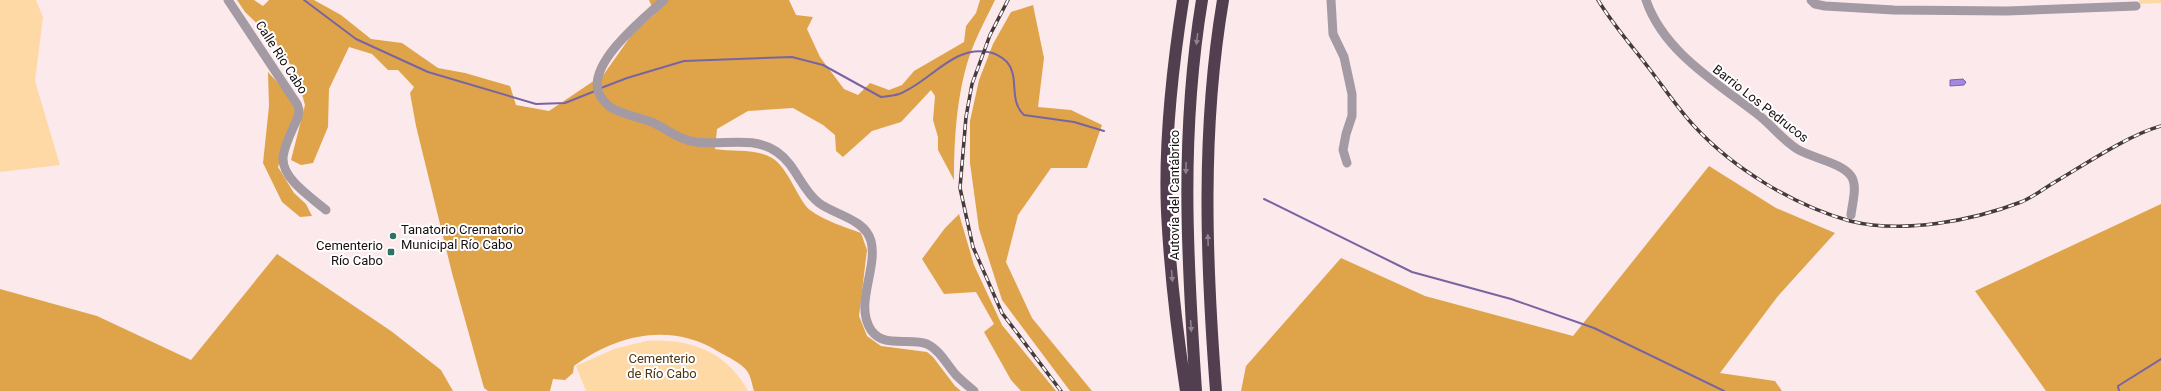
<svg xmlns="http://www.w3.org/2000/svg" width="2161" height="391" viewBox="0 0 2161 391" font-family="Roboto,sans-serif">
	<rect width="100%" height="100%" fill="#fce9ec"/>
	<path fill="#ffd9a5" d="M0 0H36L43 17 35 81 60 165 0 172Z
		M2139 0H2161V3L2139 4Z
		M646 341C690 338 727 352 748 391H586L576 366 614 349Z"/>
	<path fill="#dfa44a" d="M237 0H254L263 6 269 0H314L341 15 371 39 402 43 438 68 465 73 510 86 516 105 549 111 604 74 633 33 655 14 649 0H789L796 15 813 17 807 29 820 57 844 89 858 95 870 83 889 90 902 85 914 71 964 42 966 26 976 13 980 0H995C988 15 980 29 974 44 957 85 954 137 954 180L938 150V137L933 120 935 96 931 90 901 122 872 131 843 157 836 151 835 135 823 125 793 108 748 111 717 129 715 149C733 152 755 148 772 158 788 167 799 202 810 210 825 221 845 227 861 233L867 250 859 316 867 336 881 346 927 352 933 357 955 386 961 391H754C752 385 751 376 747 371 741 363 728 357 719 352 672 322 617 334 574 366L573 373 565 380 553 379 550 391H488L484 388 452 273 416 126 410 93 414 87 398 70H388L372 54 349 47 329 89 328 127 313 163 301 165 291 160 305 105 296 73 274 40 245 12Z
		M1033 5 1044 58 1038 107 1071 110 1102 125 1087 168H1051L1018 215 1006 262 1032 318 1092 391H1070L1002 300 979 229 970 163V121L979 80 993 44 1011 12Z
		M268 72 289 95 296 114 278 167 294 193 306 204 312 216 300 217 282 202 263 163 269 106Z
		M1709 166 1776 208 1835 233 1778 296 1720 373 1775 381 1782 391H1241L1246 366 1341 258 1425 296 1573 336Z
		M2161 204V391H2046L1975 291Z
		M959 214 974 265 1002 325 1056 391H1021L1011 380 984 332 994 324 976 292 944 294 922 259 945 228Z
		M277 254 391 331 441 370 453 391H0V289L97 316 191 360Z"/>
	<path fill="#a289e0" stroke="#7964a2" d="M1963 79 1966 82 1964 85 1950 86V80Z"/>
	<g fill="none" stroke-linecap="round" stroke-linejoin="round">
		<path stroke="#7964a2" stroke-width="2" d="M304 0 356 39 428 72 536 104 565 103 595 91
			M601 88 627 78 684 61 792 57 823 65 881 97C886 96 893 96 899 94 929 83 953 45 988 52 994 53 1002 57 1007 62 1020 77 1008 100 1024 115L1074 122 1104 131
			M1264 199 1412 272 1511 299 1594 328 1724 391
			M2119 391 2118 386 2161 359"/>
		<path stroke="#a49aa3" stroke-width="9" d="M228 0 297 104 299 110 298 117C293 129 284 145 283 158 282 179 312 198 326 210
			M664 0C644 18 586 64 599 94 602 99 606 104 610 107 623 115 639 117 654 123 668 130 680 140 696 142 723 146 753 135 777 152 796 165 801 189 819 203 835 215 865 219 871 241 878 269 854 304 871 330 884 349 909 337 927 344 940 350 947 365 956 375 962 381 968 386 974 391
			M1331 0 1333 34 1344 57 1352 94V116L1346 134 1343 150 1347 163
			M1646 0C1664 53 1719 84 1761 117 1773 127 1784 141 1797 149 1812 158 1842 163 1851 176 1858 186 1852 204 1851 215
			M1811 0 1815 4 1825 6 1894 10 2007 11 2136 6"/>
		<path stroke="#513e4e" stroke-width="12" d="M1183 0C1172 70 1164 142 1167 212 1170 272 1177 332 1186 391
			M1196 391C1187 257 1180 133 1202 0
			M1216 391C1206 261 1201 130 1223 0"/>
		<g stroke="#473a3d" stroke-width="3.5">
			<path id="rail" d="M1008 0 990 35 972 84 966 117 960 188 973 247 1002 313 1061 391
				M1598 0C1613 25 1633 47 1651 71 1665 89 1679 110 1695 127 1734 169 1795 206 1850 221 1902 234 1972 221 2021 202 2031 198 2041 191 2050 185 2081 167 2128 135 2161 126"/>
		</g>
		<use href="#rail" stroke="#fff" stroke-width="2" stroke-dasharray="6" stroke-linecap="butt"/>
	</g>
	<defs><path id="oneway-solid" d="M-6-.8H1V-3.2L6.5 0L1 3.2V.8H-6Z"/></defs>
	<g fill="#8e828c">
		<use href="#oneway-solid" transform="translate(1197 39) rotate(97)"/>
		<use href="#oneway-solid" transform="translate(1186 168) rotate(91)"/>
		<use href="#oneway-solid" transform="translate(1208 240) rotate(-92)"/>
		<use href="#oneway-solid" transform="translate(1172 276) rotate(85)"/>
		<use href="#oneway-solid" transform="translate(1191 326) rotate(86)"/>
	</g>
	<g fill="#2d7265" stroke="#fff" stroke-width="1.5">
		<circle cx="393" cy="236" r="4"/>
		<rect x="387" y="248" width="8" height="8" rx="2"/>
	</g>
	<g text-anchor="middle" stroke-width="4" stroke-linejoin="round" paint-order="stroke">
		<g font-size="13" fill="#1a0f12" stroke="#fff">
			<text transform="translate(282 57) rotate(57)" y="5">Calle Rio Cabo</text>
			<text transform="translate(1761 103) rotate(38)" y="5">Barrio Los Pedrucos</text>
			<text transform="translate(1174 195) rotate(-90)" y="5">Autovía del Cantábrico</text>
		</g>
		<g font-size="13" fill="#1a0f12" stroke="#fff" text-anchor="start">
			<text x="401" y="234">Tanatorio Crematorio<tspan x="401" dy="15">Municipal Río Cabo</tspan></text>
			<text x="383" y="250" text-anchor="end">Cementerio<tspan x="383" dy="15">Río Cabo</tspan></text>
		</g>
		<g font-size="13" fill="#4e3610" stroke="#fff">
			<text x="662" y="363">Cementerio<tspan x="662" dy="15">de Río Cabo</tspan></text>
		</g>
	</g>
</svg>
